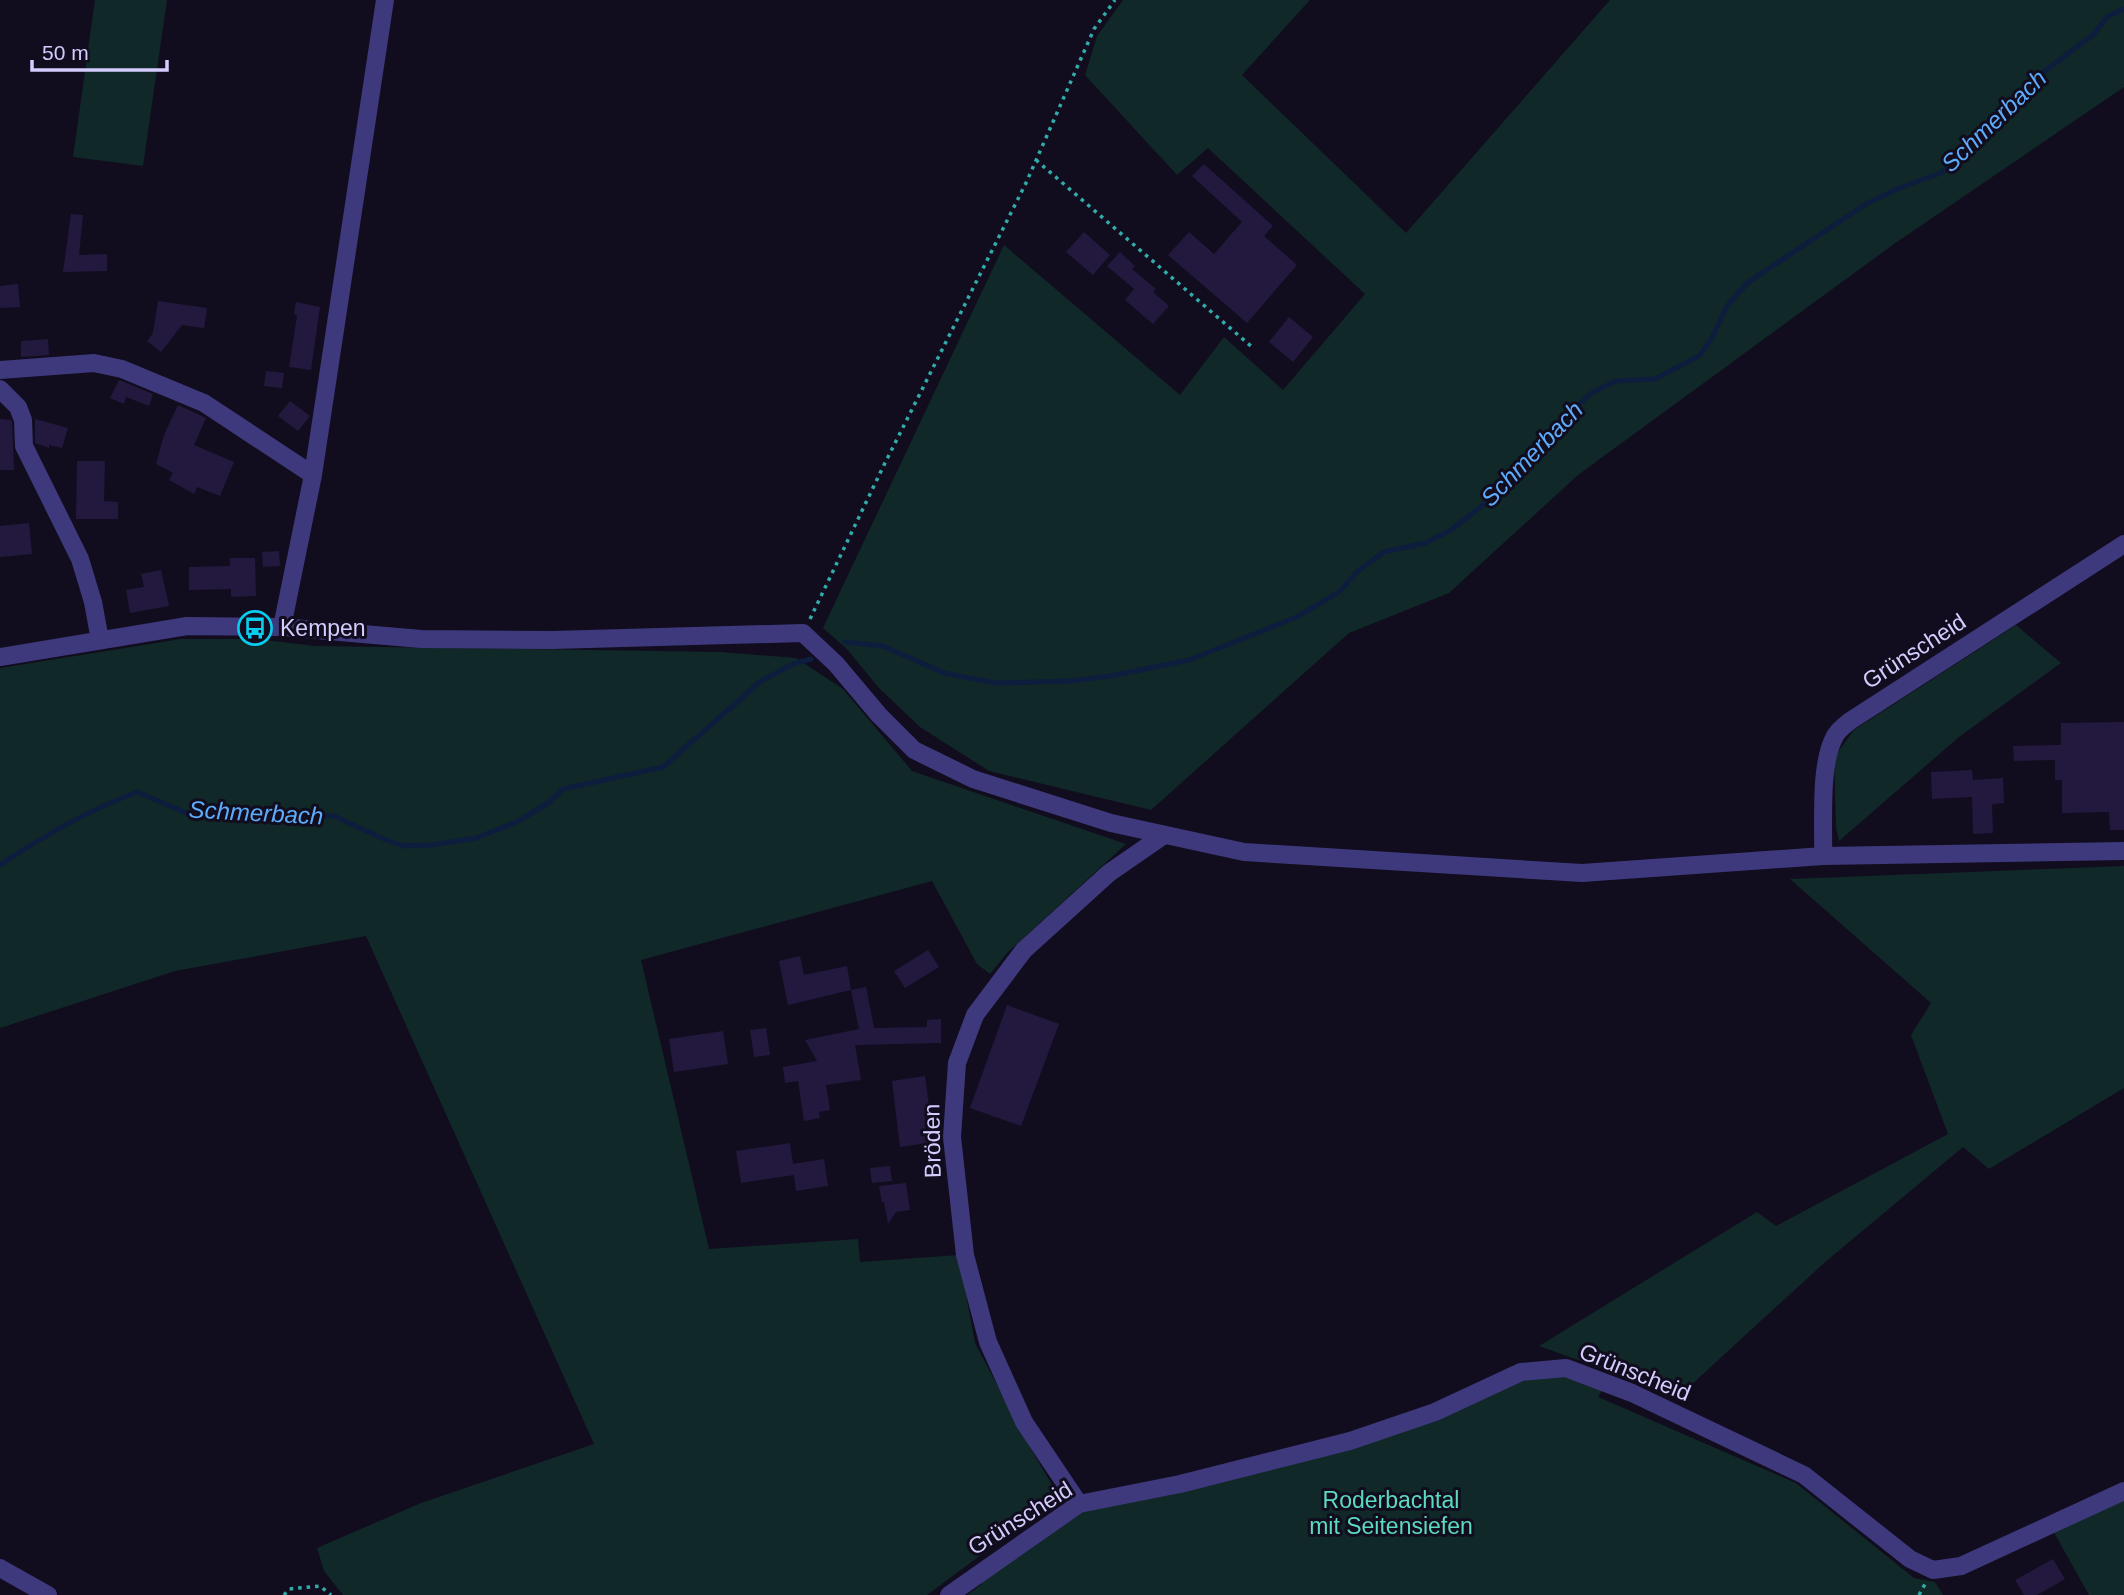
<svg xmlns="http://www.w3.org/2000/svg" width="2124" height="1595" viewBox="0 0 2124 1595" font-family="Arial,sans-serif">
	<rect width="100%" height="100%" fill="#110d1e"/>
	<path fill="#102828" d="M95 0H167L143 166 73 157Z
		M1123 0H1310L1242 75 1406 233 1610 0H2124V87L1894 244 1578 475 1449 593 1349 633 1151 810 989 771 920 727 878 687 847 649 823 628 1004 245 1180 395 1224 337 1283 390 1365 294 1208 148 1177 175 1085 75 1097 36Z
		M2016 625 2061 663 1959 737 1839 841 1836 827 1834 757 1854 730Z
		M181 639H258L315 646 721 652 796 658 843 689 912 771 1126 844 1007 953 990 974 977 964 932 881 641 960 709 1249 858 1239 860 1262 959 1255 975 1343 1031 1449 1059 1497 927 1595H343L324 1571 317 1548 421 1503 594 1444 366 936 175 971 0 1028V668Z
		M2124 866V1088L1989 1169 1963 1147 1824 1263 1679 1396 1539 1346 1757 1212 1776 1226 1948 1134 1911 1035 1931 1003 1790 879Z
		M1578 1376 1603 1389 1598 1397 1796 1483 1914 1578 1935 1582 1943 1595H967L982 1584 976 1578 1075 1509 1303 1457 1496 1385 1537 1377Z
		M2124 1499V1595H2089L2052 1529Z"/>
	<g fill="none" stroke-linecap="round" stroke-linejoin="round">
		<path stroke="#0c1d3e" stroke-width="5" d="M845 642 883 646 944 673 995 683 1070 681 1110 676 1189 660 1297 617 1339 592 1358 571 1384 552 1425 543 1451 530 1492 498 1512 470 1536 443 1593 392 1616 381 1655 379 1699 356 1712 338 1727 306 1747 283 1866 204 1897 189 1943 172 2033 80 2094 34 2107 17 2124 9
			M0 865C43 836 89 810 137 792L189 814 334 816 384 839 404 846 432 845 476 838 517 822 548 803 563 789 663 767 761 681 793 664 811 659"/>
	</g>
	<path fill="#23193f" d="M1204 164 1273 226 1264 236 1297 265 1247 323 1168 255 1189 232 1214 254 1242 222 1192 176Z
		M71 214 83 215 79 255 107 254V271L63 272Z
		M1084 232 1110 255 1093 275 1066 252Z
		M1120 252 1135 266 1132 269 1156 289 1153 292 1169 306 1153 324 1125 300 1134 289 1107 266Z
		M18 284 20 307 0 308V286Z
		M158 301 207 308 204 328 182 325 161 352 147 341 153 333Z
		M296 302 320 307 311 370 289 367 297 316 294 313Z
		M1289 317 1313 337 1293 362 1269 342Z
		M48 339 49 355 21 357V341Z
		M266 371 284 373 282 388 264 386Z
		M119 380 153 394 149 406 126 397 124 404 110 398Z
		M290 401 310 416 298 431 278 416Z
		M178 405 206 418 194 445 234 462 220 496 197 487 194 494 185 489 169 480 173 473 156 464 164 435Z
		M0 419 11 420 12 422 14 470H0Z
		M35 419 68 428 62 448 49 445V448L35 443Z
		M77 461H105L104 501 118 502V519H76Z
		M29 523 32 554 0 557V526Z
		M279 551 280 566 263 567 262 552Z
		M230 558H255L256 596 231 597V589L189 590V567L230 566Z
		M161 570 169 606 130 613 126 590 144 587 141 574Z
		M2124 722V830H2110L2109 812 2062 813V780H2055V760L2014 761 2013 746 2061 745V723Z
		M1972 770 1973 780 2003 778 2004 803 1993 804 1992 806 1993 833 1973 834 1972 797 1932 799 1931 772Z
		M928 950 939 967 905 988 894 971Z
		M800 956 804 975 847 966 851 990 788 1005 779 961Z
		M866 987 874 1028 927 1027V1020L941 1019V1043L855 1045 861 1080 826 1085 830 1110 819 1112 820 1118 804 1121 798 1081 785 1083 783 1067 817 1061 805 1040 859 1029 851 990Z
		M1007 1005 1059 1024 1021 1126 970 1108Z
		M766 1028 770 1055 754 1057 750 1030Z
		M723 1031 728 1064 674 1072 669 1039Z
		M925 1076 934 1142 900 1147 892 1081Z
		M790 1143 793 1164 824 1159 828 1186 796 1191 794 1175 741 1183 736 1151Z
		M890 1166 892 1181 872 1183 870 1168Z
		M906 1183 910 1210 896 1212 888 1224 884 1202H882L879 1186Z
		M2053 1559 2065 1579 2037 1595H2024L2015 1580Z"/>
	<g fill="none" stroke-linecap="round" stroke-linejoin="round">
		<path stroke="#31acaa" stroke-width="3.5" stroke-dasharray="3.5 5" stroke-linecap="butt" d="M1036 160 1252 347
			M810 619 883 467 1026 183 1094 29 1115 0
			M284 1595 289 1589 320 1586 331 1595
			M1919 1595 1925 1584"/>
		<path stroke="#3e397c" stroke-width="18" d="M0 370 94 363 122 369 204 403 313 475
			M0 389 18 407 23 420 24 446 80 559 93 602 100 640
			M282 627 313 475 385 0
			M0 657 187 626 282 627 421 639 553 640 803 633 836 664 879 715 914 750 973 779 1111 823 1244 852 1582 873 1823 856 2124 851
			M1823 856C1824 823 1819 764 1835 736 1838 730 1845 725 1850 721L2124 544
			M1079 1504 1024 1422 988 1342 965 1255 952 1137 957 1063 975 1015 1024 950 1109 873 1164 835
			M0 1568 48 1595
			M949 1595 1079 1504 1180 1484 1350 1441 1435 1412 1521 1372 1566 1368 1632 1393 1804 1475 1910 1559 1933 1570 1961 1566 2124 1491"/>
	</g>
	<defs>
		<g id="bus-ring" transform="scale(1.75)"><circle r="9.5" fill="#110d1e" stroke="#08cdee" stroke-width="1.5"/><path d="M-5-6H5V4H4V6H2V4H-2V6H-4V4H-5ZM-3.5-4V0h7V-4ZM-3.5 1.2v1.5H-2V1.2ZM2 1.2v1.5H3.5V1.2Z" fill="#08cdee"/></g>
	</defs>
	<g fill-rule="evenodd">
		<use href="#bus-ring" x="255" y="628"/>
	</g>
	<g text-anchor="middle" stroke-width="6" stroke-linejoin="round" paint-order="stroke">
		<g font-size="23" fill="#d3ccfd" stroke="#110d1e" text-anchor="start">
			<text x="280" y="636">Kempen</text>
		</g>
		<g font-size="23" fill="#d3ccfd" stroke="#110d1e">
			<text transform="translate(1914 651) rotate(-33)" y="8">Grünscheid</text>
			<text transform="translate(932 1141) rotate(-91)" y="8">Bröden</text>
			<text transform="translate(1635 1372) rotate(22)" y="8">Grünscheid</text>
			<text transform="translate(1020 1518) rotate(-32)" y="8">Grünscheid</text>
		</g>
		<g font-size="23" fill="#5bdac0" stroke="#110d1e">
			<text x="1391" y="1508">Roderbachtal<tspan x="1391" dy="26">mit Seitensiefen</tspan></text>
		</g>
		<g font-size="24" font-style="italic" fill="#5dabfa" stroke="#110d1e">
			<text transform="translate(1994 121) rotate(-44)" y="8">Schmerbach</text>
			<text transform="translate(1532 454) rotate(-46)" y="8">Schmerbach</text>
			<text transform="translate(256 813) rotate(3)" y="8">Schmerbach</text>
		</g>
	</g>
	<path d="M32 60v10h135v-10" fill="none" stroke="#d3ccfd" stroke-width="3.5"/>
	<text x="42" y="60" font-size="21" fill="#d3ccfd" stroke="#110d1e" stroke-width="5" paint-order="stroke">50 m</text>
</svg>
